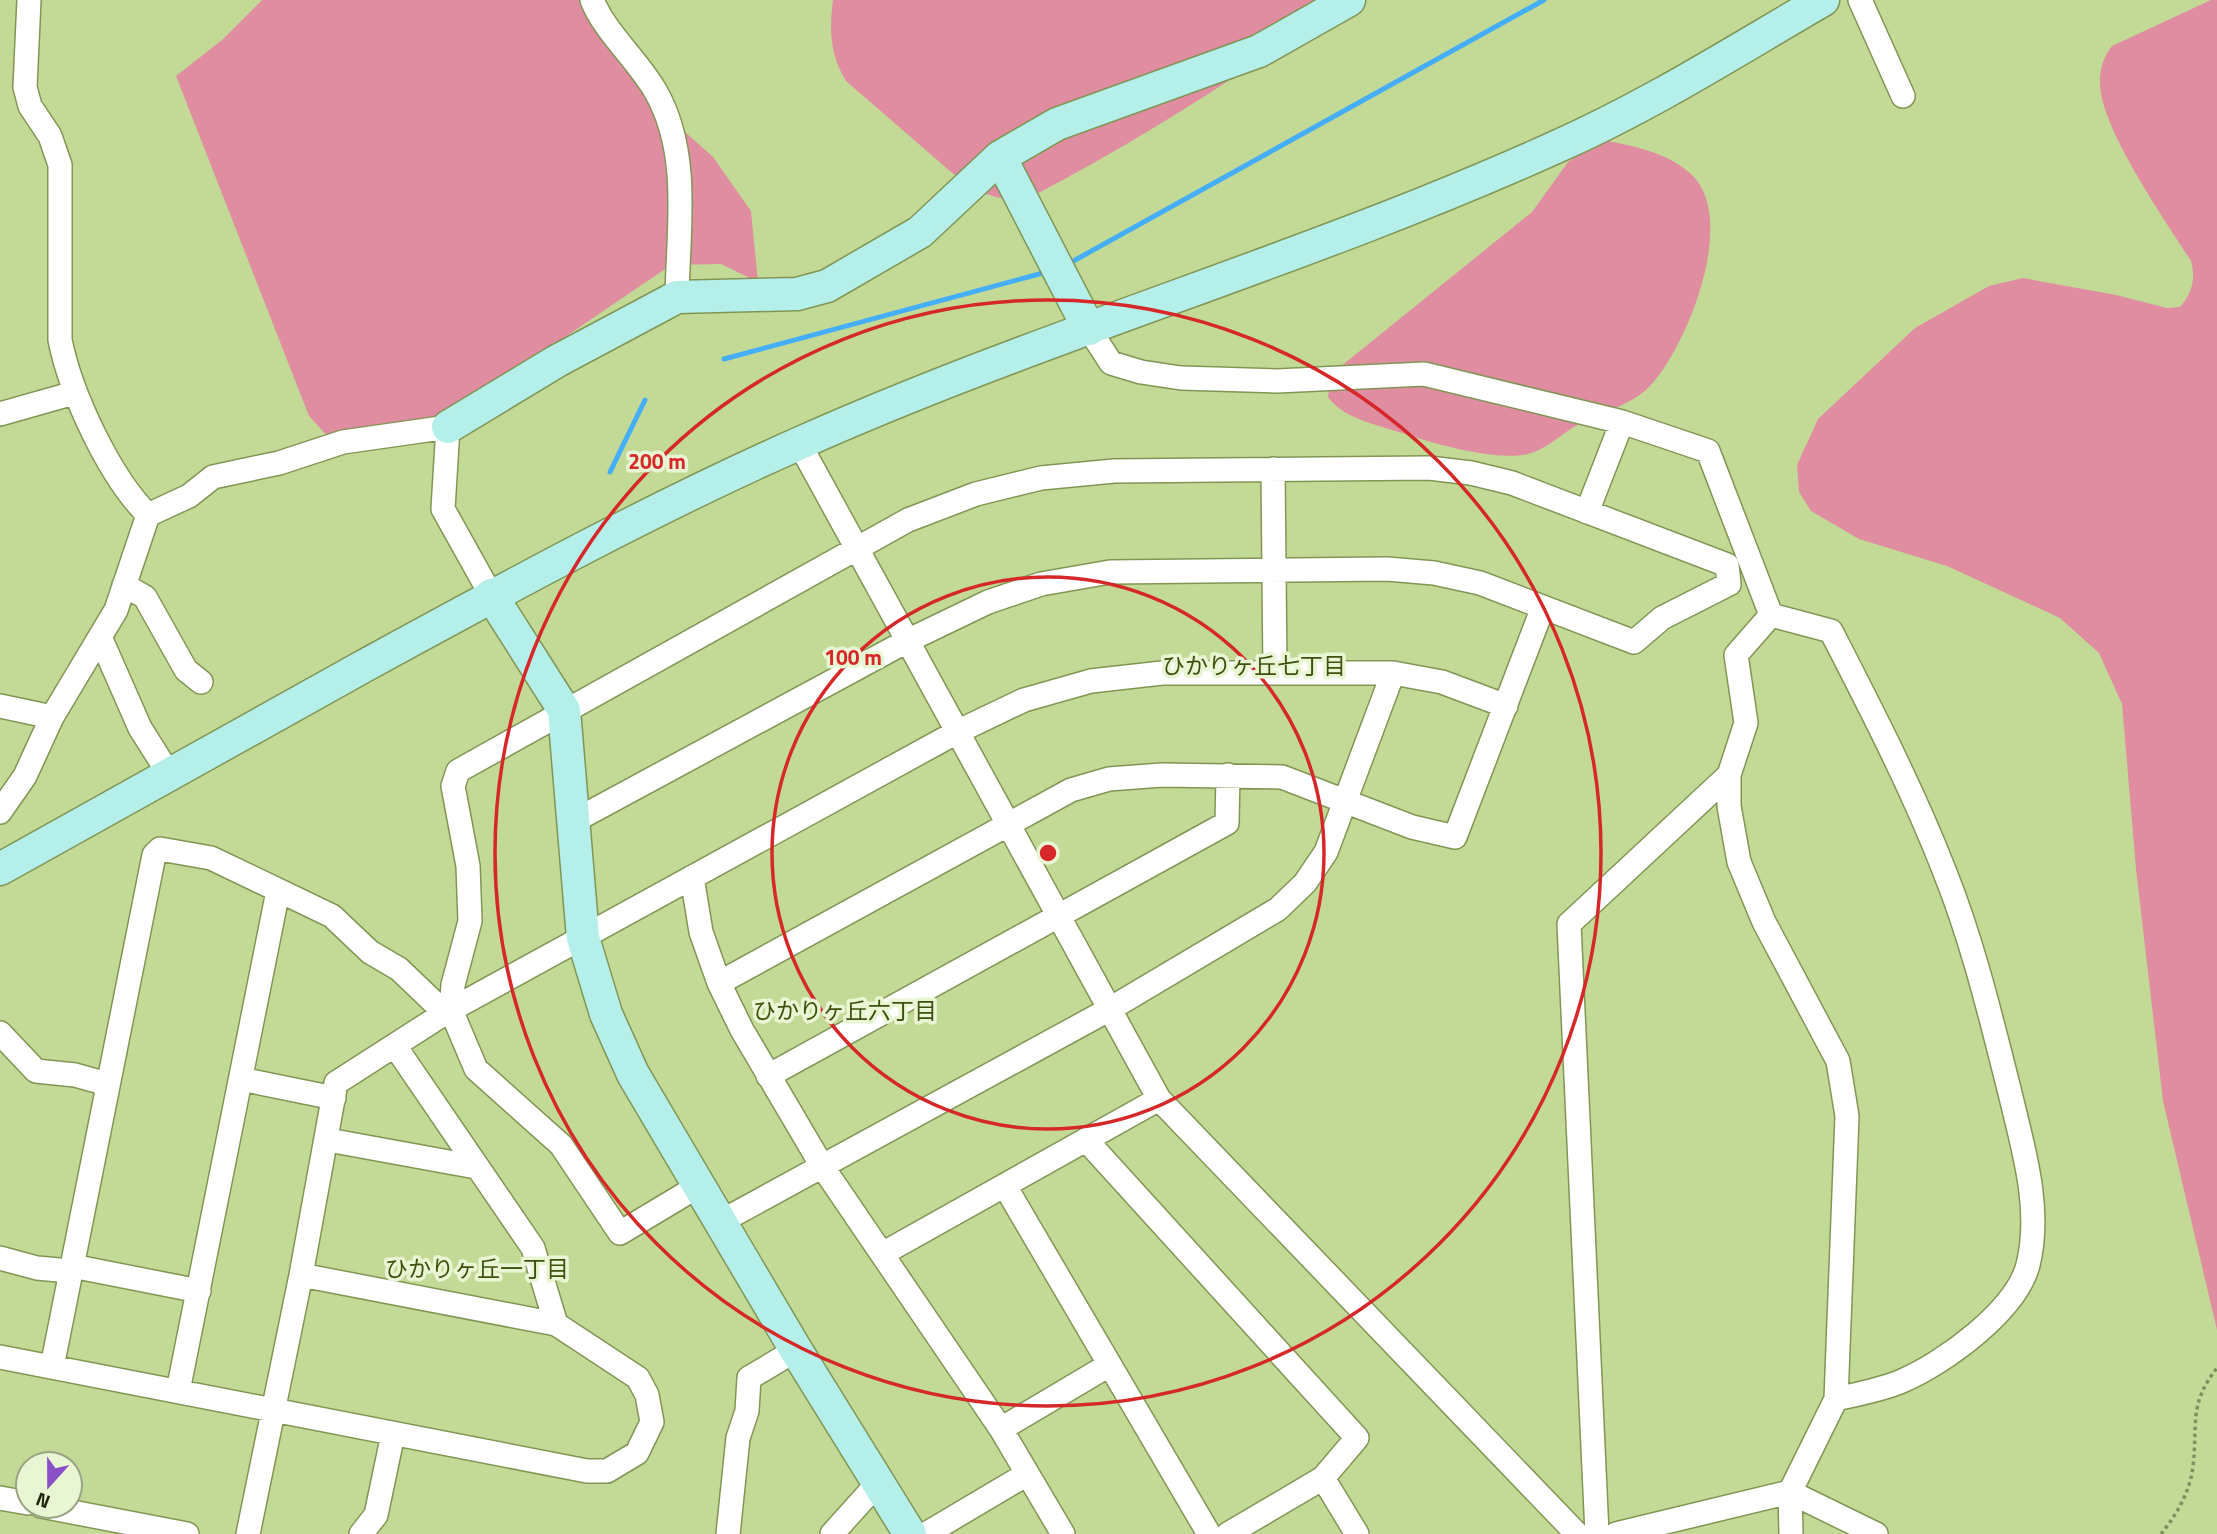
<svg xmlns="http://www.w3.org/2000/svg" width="2217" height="1534" viewBox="0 0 2217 1534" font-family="'Titillium Web','Noto Sans JP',sans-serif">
	<rect width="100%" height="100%" fill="#c3da96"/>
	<path fill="#e08da1" d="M262 0H603L664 113 713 157 751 211 758 282 721 264 671 265 424 433 331 440 309 416 176 76 222 40Z
		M833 0H1344C1243 75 1138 141 1027 199 999 202 980 193 958 178L846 81C830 55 829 30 833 0Z
		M2211 0H2217V1330L2163 1101 2136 869 2122 704 2099 653 2060 618 1947 566 1859 539 1811 511 1799 492 1797 465 1818 419 1915 328 1989 286 2023 278 2116 295 2167 308 2180 307C2192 293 2196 280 2191 261 2166 221 2098 125 2100 81 2100 67 2104 56 2112 46Z
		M1603 140C1633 146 1667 152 1691 174 1739 218 1687 348 1649 387 1630 406 1597 414 1574 427 1559 436 1545 450 1528 454 1496 461 1439 445 1408 435 1383 426 1344 420 1328 397L1330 381 1340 367 1532 212 1568 162Z"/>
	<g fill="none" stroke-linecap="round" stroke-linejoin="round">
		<path stroke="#44aefa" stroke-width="5" d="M1068 264 1544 0
			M724 359 1043 273
			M610 472 645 400"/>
		<g stroke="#819655" stroke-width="26">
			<path id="street" d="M29 0 25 87 30 106 50 136 60 165V340C71 394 109 476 148 515
				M592 0C606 34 638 60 656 92 691 154 678 229 677 297
				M1860 0 1903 96
				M1089 329 1111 363 1141 372 1181 378 1277 381 1424 374 1622 422 1708 451 1771 615
				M0 414 74 393
				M799 443 1159 1099 1577 1534
				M1273 469 1275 673
				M1587 512 1622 422
				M124 585 145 597 186 670 201 682
				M1771 615 1831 631C1871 709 1912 788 1944 870 1973 942 1991 1018 2010 1093 2023 1148 2042 1208 2028 1265 2016 1311 1944 1363 1902 1381 1881 1390 1858 1394 1836 1399
				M1771 615 1736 655 1746 723 1729 775V806L1739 862 1764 922 1838 1061 1847 1116 1836 1399 1790 1492 1791 1534
				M100 637 140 728 169 774
				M0 706 52 717
				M0 812 25 776 52 717 116 610 148 515 189 496 213 477 279 463 343 442 448 427 443 509 491 595
				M574 821 907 641 988 602 1041 584 1110 572 1387 569 1434 573 1480 583 1634 642 1662 618 1729 584 1727 565 1512 483 1471 473 1429 468 1114 471 1041 478 976 494 908 520 458 771 453 786 468 866 470 921 453 985 451 1010 476 1069 561 1145 620 1233 700 1185
				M692 877 701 932 719 983 742 1030 822 1166 1001 1429 1063 1534
				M719 983 1071 790 1109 779 1162 775 1282 777 1412 827 1455 837 1543 607
				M0 1033 36 1071 75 1075 107 1084
				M768 1076 1227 823 1228 775
				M241 1079 334 1098
				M328 1140 476 1167
				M1087 1141 1357 1438 1323 1478 1228 1534
				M1005 1186 1209 1534
				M722 1221 1110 1009 1278 909 1305 883 1326 852 1393 673
				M882 1254 1159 1099
				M0 1258 37 1268 70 1271
				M72 1266 199 1291
				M301 1275 556 1324
				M0 1357 587 1471H607L637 1453 652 1422 647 1395 638 1378 556 1324 533 1248 395 1046
				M52 1367 154 855 160 849 211 858 332 916 370 952 399 969 445 1013
				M178 1391 278 891
				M1001 1429 1109 1365
				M1323 1478 1357 1534
				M0 1498 28 1503
				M41 1506 187 1534
				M248 1534 301 1275 336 1083 445 1013 957 732 1024 700 1091 681 1162 673H1393L1442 682 1506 706
				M361 1534 376 1515 393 1434
				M728 1534 738 1438 747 1411 749 1378 796 1350
				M832 1534 877 1484
				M926 1534 1027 1474
				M1597 1534 1569 924 1729 775
				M1616 1534 1790 1492 1876 1534"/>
		</g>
		<g stroke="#819655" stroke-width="35">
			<path id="secondary" d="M1000 157 1089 329
				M448 427 557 361 677 297 797 294 827 286 920 232 1000 157 1057 124 1259 51 1349 0
				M491 595 564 710 583 938 606 1014 633 1074 796 1350 910 1534
				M0 869C121 801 243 734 364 666 507 588 649 510 798 444 1046 333 1309 259 1556 147 1649 106 1735 51 1823 0"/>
		</g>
		<path stroke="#7f8f5d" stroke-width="3.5" stroke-dasharray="3.5 3.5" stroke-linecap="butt" d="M2161 1534C2177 1514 2190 1492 2193 1466 2198 1424 2188 1405 2217 1368"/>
		<use href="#street" stroke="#fff" stroke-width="23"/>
		<use href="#secondary" stroke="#b4efea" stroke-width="32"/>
	</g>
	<g fill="none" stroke="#d62828" stroke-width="3.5">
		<circle cx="1048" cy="853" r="276"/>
		<circle cx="1048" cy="853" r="553"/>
	</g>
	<g text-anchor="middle" stroke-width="7" stroke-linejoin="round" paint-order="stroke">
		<g font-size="23" fill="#3e500b" stroke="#e9f6d4">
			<text x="1254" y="674">ひかりヶ丘七丁目</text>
			<text x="845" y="1019">ひかりヶ丘六丁目</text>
			<text x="477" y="1277">ひかりヶ丘一丁目</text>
		</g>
	</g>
	<circle cx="1048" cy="853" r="10" fill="#d62828" stroke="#e9f6d4" stroke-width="3.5"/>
	<g font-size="21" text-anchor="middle" font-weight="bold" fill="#d62828" stroke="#e9f6d4" stroke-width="7" stroke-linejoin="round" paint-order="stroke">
		<text x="657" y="469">200 m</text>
		<text x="853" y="665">100 m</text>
	</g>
	<g transform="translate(49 1485) rotate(201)"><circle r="33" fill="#e9f6d4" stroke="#98a384" stroke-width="2"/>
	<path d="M0-5L12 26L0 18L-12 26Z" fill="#8b50c7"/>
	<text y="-10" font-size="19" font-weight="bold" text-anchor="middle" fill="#1f270d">N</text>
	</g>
</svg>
